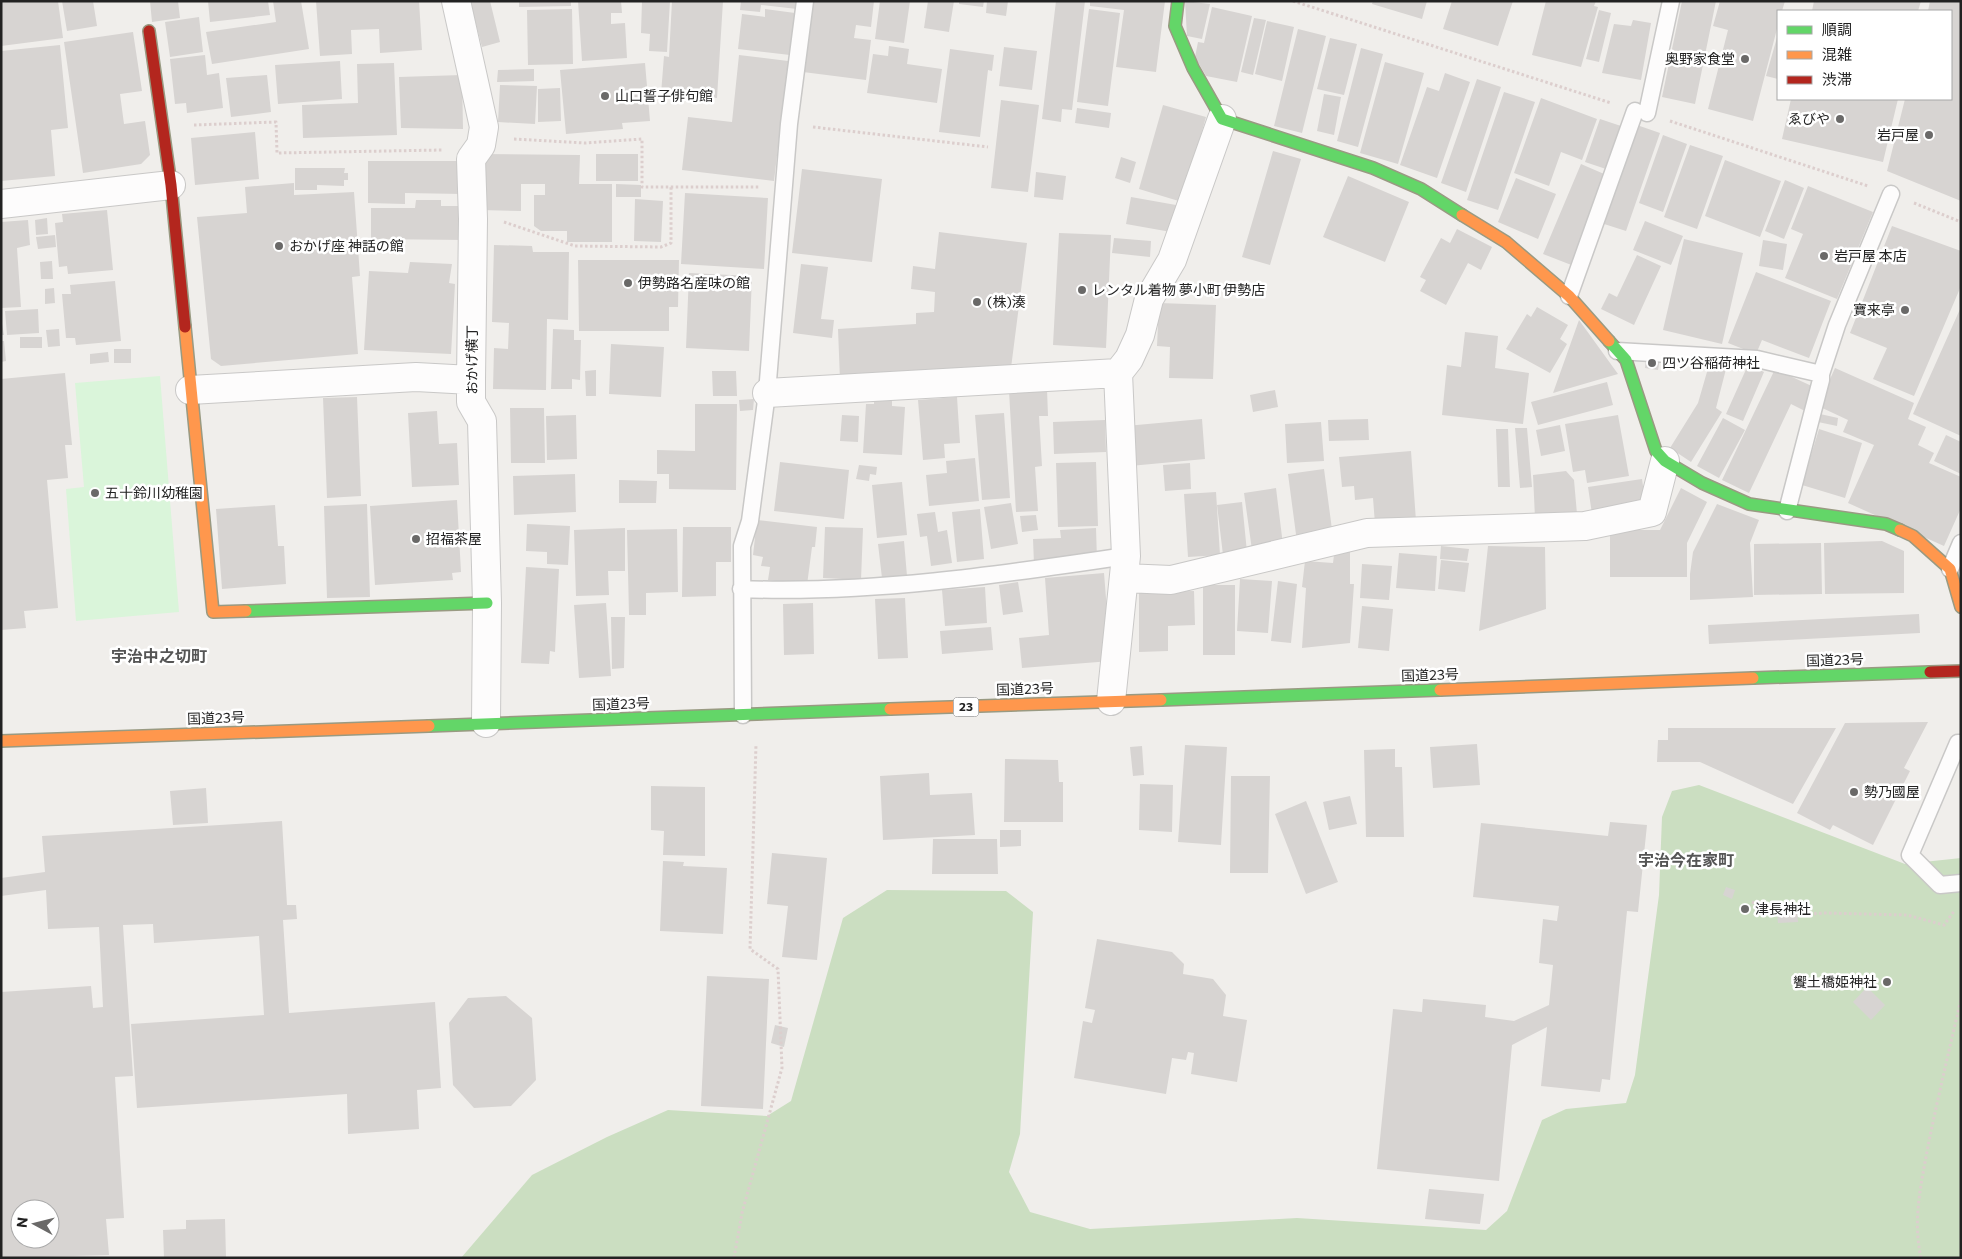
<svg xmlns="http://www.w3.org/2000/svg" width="1962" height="1259" viewBox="0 0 1962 1259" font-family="Commissioner,'Noto Sans JP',sans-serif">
	<rect width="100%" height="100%" fill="#f0eeeb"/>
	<path fill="#cbdec1" d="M1699 785 1905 864 1961 858V1258H461L532 1175 607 1137 668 1110 767 1116 791 1101 843 918 887 890 1006 891 1033 912 1020 1134 1009 1172 1030 1212 1090 1229 1297 1218 1486 1230 1507 1211 1542 1120 1566 1109 1626 1103 1635 1075 1659 895 1662 817 1672 791Z"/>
	<path fill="#daf5da" d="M160 376 179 612 76 621 66 489 84 487 75 383Z"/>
	<path fill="#d7d4d2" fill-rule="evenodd" d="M1 1H58L63 38 1 46Z
		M62 1H93L97 26 67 31Z
		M150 1H178L180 18 152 22Z
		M208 1H268L270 15 210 22Z
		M273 1H301L309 49 212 64 206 32 276 22Z
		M316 1H419L422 50 380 53 379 29 351 30 352 54 320 56Z
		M470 1H490L500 42 482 47Z
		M519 1H571V6L519 7Z
		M578 1H621L622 13H611V24L625 23 627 58 582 61Z
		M642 1H670L667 52 649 51 650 34 641 33Z
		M672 1H723L717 98 661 94 664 56 669 57Z
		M741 1H798L797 9 761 5 760 12 740 10Z
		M811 1H874L871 27 856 25 854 38 871 40 866 80 803 72Z
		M880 1H910L904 43 875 39Z
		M928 1H954L949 32 924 28Z
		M959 1H984L983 7 959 4Z
		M987 1H1008L1006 16 986 13Z
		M1056 1H1085L1072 110 1062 109 1061 122 1042 119Z
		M1090 1H1165L1156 72 1116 67 1124 10 1090 6Z
		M1185 1 1210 4 1202 39 1187 36Z
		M1373 1H1427L1422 19 1372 4Z
		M1452 1H1513L1498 46 1443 29Z
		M1546 1H1596L1594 6 1598 7 1581 67 1532 55Z
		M1682 1H1716L1695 104 1662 97Z
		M1720 1H1785L1782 11H1778V25L1753 121 1708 109 1728 30 1713 26Z
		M1814 1H1921L1918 11H1812Z
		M1930 1H1961V201L1887 171 1905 99H1951V11H1928Z
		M1212 7 1252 16 1237 82 1206 76 1195 57 1198 42 1204 43Z
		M572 9 573 64 528 65 527 10Z
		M765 9 795 13 790 55 738 49 742 14 765 17Z
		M1089 9 1120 13 1108 106 1077 102Z
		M1599 10 1611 13 1599 62 1586 59Z
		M199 17 203 52 170 57 165 22Z
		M1254 18 1266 20 1253 75 1241 72Z
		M1633 20 1651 23 1641 80 1602 73 1614 24 1631 26Z
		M1267 21 1294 27 1282 81 1255 74Z
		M1298 29 1326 36 1302 133 1274 126Z
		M133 32 142 91 120 94 124 124 145 121 150 155 141 164 83 173 64 42Z
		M1778 34V79L1766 76Z
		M1330 38 1357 44 1344 95 1317 89Z
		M60 45 68 128 51 130 55 176 1 181V51Z
		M889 46 909 49 907 64 942 69 937 103 867 93 873 54 888 56Z
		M1004 47 1037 51 1032 90 999 86Z
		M1361 48 1383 54 1358 147 1337 141Z
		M950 49 994 55 992 71 988 70 980 137 939 132Z
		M205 55 207 75 219 73 223 108 187 113 186 103 175 104 170 59Z
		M739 55 788 61 774 181 682 170 688 117 732 122Z
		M340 61 342 99 278 104 275 65Z
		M1385 62 1424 73 1398 164 1360 153Z
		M394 63 397 135 303 138 302 105 358 103 357 64Z
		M645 63 650 121 622 123 623 129 566 134 560 70Z
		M534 69V81L497 82 498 70Z
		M1445 73 1470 82 1437 178 1400 165 1427 87 1439 91Z
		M267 75 271 112 231 117 226 78Z
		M462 75 463 129 401 128 399 77Z
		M1477 79 1501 87 1466 192 1441 183Z
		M500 85 537 86 535 124 498 122Z
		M560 88 561 121 538 122V89Z
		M1504 92 1535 102 1498 210 1467 200Z
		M1324 94 1341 97 1334 135 1317 131Z
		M1541 98 1597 119 1582 160 1561 152 1549 186 1514 173Z
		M1791 99H1898L1883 162 1782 139Z
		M1001 100 1039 105 1028 192 991 188Z
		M1163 105 1206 117 1182 202 1139 189Z
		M1077 108 1111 113 1109 128 1075 123Z
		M1600 119 1627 128 1612 171 1585 162Z
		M1634 124 1660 133 1626 231 1601 223Z
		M255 132 259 179 195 185 191 138Z
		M1663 135 1687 144 1663 212 1639 203Z
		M1690 145 1723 156 1697 229 1664 217Z
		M1273 151 1301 159 1270 265 1242 257Z
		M481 154 580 155 579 184H612V242H567V231H541L534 226V195H545V184H521V211L480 210Z
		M596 154H638V181H596Z
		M1121 157 1136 162 1130 183 1115 178Z
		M1725 160 1781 181 1760 237 1705 216Z
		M368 161H462V194L405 193V204L368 203Z
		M1581 164 1611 177 1574 266 1543 254Z
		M295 168H345L344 173H348V180H344V186L317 185V190H295Z
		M802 169 882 179 872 262 792 253Z
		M1036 172 1066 176 1063 200 1034 197Z
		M1348 176 1409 202 1385 262 1323 237Z
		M1516 178 1556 194 1538 239 1498 222Z
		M1785 180 1804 188 1784 239 1765 231Z
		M294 183V195L354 192 360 276 352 277 358 354 221 366 211 359 197 217 247 213 245 187Z
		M616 184 641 185V197H616Z
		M1808 186 1873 212 1837 299 1785 278 1803 234 1791 229Z
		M685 193 768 198 764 269 681 264Z
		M1131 197 1176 205 1171 232 1126 224Z
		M635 199 663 201 661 242 634 241Z
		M416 200H441V206H465V240L371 239V208H415Z
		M107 210 113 270 68 274 67 266 59 267 55 223 63 222 62 214Z
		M47 218 48 234 36 235 35 220Z
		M28 220 30 245 17 248 21 307 1 308V222Z
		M1645 221 1683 236 1671 265 1633 250Z
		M1892 226 1961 251V286L1914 396 1873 379 1887 348 1850 333Z
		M1457 229 1492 247 1481 270 1468 263 1446 305 1420 291 1426 280 1420 277 1441 238 1450 243Z
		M939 232 1027 243 1011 368 840 380 838 329 916 324V313L934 312 935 292 911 289 913 266 935 269Z
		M1059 233 1111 235 1106 348 1053 345Z
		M55 235 56 247 38 249 36 237Z
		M1114 238 1151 241 1150 257 1112 253Z
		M1684 239 1743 253 1722 344 1663 330Z
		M1763 240 1787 244 1783 270 1759 266Z
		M494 245 532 246 533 252H569L568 320 547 319 546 390 493 389 494 348 508 349 509 323 492 322Z
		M1637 255 1661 266 1634 325 1601 309 1609 293 1617 297Z
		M578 260H679L678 307H669V331H579Z
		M52 261 53 279H41L40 262Z
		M410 262 452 264 449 283 455 284 451 354 364 350 369 271 408 273Z
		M801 264 828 267 821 319 834 320 832 338 793 333Z
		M1756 272 1831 301 1809 358 1762 340 1756 354 1728 343Z
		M689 273 752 276 749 351 686 348Z
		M115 281 121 341 76 345 75 338H66L62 294H71L70 285Z
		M54 288 55 303 45 304V289Z
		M1159 303 1216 305 1213 379 1169 378 1170 347 1157 346Z
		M1537 307 1568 325 1560 339 1567 344 1550 373 1506 349 1527 314 1531 317Z
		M1961 307V436L1913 414Z
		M38 309 39 333 7 335 5 311Z
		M1 318 4 335H1Z
		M1579 320 1618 374 1553 393Z
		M59 329 60 346 48 347 46 330Z
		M553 329 574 330V340H581L580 380 572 379V389H551Z
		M1465 332 1498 336 1495 368 1529 373 1523 424 1442 415 1447 365 1461 367Z
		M20 337H42V348H20Z
		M1 341H4L6 361 1 362Z
		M611 344 664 347 661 397 609 394Z
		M114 349H131V363H114Z
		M108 352 109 362 90 364V354Z
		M1646 357 1660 359 1658 370 1645 368Z
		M1709 365 1726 369 1716 408 1722 412 1691 462 1670 448 1698 403Z
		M1748 365 1764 372 1743 421 1726 414Z
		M1835 368 1914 403 1908 419 1926 427 1918 445 1934 453 1929 463 1961 477V508L1944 546 1848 503 1874 445 1843 432 1848 420 1818 406Z
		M1775 369 1816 388 1805 411 1791 404 1749 493 1722 480Z
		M596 370V396H586L585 371Z
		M712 371H736L737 396H713Z
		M65 373 72 445H65L68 478 47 480 58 608 24 611 26 628 1 630V379Z
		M1607 382 1613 405 1538 425 1531 402Z
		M1047 389 1048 416H1039L1042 466 1035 467 1038 511 1016 512 1009 391Z
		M1275 390 1278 407 1253 412 1250 395Z
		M357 397 361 496 327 498 323 398Z
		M957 397 960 443 944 444 945 458 923 460 918 400Z
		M754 399 753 410 740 411 739 400Z
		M874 399 892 400V406L905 407 902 455 863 453 866 404H874Z
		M695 404H737L736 490 669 489V474H657V450L695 451Z
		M510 408H544L545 463H511Z
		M437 411 439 444 457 443 459 485 412 487 408 413Z
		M1004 413 1010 498 982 500 975 415Z
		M1820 414 1838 418 1837 426 1818 422Z
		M576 415 577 459 547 460 546 416Z
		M842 415 859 416 858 442 840 441Z
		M1618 415 1629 476 1587 483 1585 470 1573 472 1565 424Z
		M1723 418 1745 430 1719 478 1697 466Z
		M1202 419 1205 459 1130 466 1126 426Z
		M1368 419 1369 440 1329 441 1328 420Z
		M1105 420 1106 452 1054 454 1053 422Z
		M1321 422 1324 461 1287 463 1285 424Z
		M1560 425 1565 451 1541 456 1536 430Z
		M1515 428H1527L1532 487 1520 488Z
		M1496 429H1508L1510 487H1498Z
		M1819 429 1862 443 1845 498 1802 485Z
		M1946 435 1961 442V474L1934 461Z
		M1411 451 1416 521 1375 524 1373 498 1355 500 1354 486 1342 487 1339 457Z
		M975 458 979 501 929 506 926 475 947 473 946 461Z
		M780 462 849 470 844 519 774 511Z
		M1096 462 1098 526 1058 527 1056 463Z
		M1190 463 1191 489 1165 491 1163 465Z
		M859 465 877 467 876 475 870 474 869 481 856 479Z
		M1324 469 1333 537 1297 542 1288 474Z
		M1566 471 1574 480 1577 514 1535 518 1533 475Z
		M575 474 576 512 514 515 513 476Z
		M1642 479 1646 507 1592 514 1588 487Z
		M619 480 657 481 656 503H619Z
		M902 482 907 535 877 538 872 485Z
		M1276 488 1283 545 1252 550 1244 493Z
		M1681 488 1707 502 1687 543V577H1610V530H1660Z
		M1216 492 1220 555 1188 557 1184 494Z
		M457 500 461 572 452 573 453 580 375 585 370 506Z
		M1242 502 1247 552 1223 555 1217 505Z
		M1011 503 1018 544 991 549 984 507Z
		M367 504 370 597 327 598 324 506Z
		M1717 504 1759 520 1750 543 1753 597 1690 600V574L1693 552Z
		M275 505 278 546H284L286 584 222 589 216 509Z
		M980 509 984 559 957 562 952 512Z
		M935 512 938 532 947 530 952 563 931 566 927 536 920 537 917 514Z
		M1036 515 1038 530 1022 532 1020 516Z
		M757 520 817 527 815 547H812L807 585 768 580 770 567 761 566 763 557 753 555Z
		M527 524 570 526 568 565 547 564V552L526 551Z
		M683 527H731V562H716V596L682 597Z
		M825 527 863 528 861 580 823 578Z
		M625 528V571H608L609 595 576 596 574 530Z
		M1096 528 1097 560 1034 564 1033 539 1061 538 1060 530Z
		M677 529 678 592 646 593V615H629L627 530Z
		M904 541 907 576 882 578 878 544Z
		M1882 541 1904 551V593L1825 594 1824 543Z
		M1821 543 1822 594 1754 595V544Z
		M1441 546 1469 549 1467 561 1440 559Z
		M1488 546 1545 547 1546 609 1479 631Z
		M1350 549V584H1354L1350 643 1302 648 1306 588 1302 587 1305 561 1333 563 1334 555H1337L1338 550Z
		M1399 553 1437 556 1435 591 1396 588Z
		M1441 560 1469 563 1465 592 1438 589Z
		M1362 564 1392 566 1389 600 1360 598Z
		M526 567 559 569 555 652 550 651 549 664 521 663Z
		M1104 573 1111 661 1022 668 1019 638 1049 635 1045 578Z
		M1240 579 1272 581 1268 633 1237 631Z
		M1278 581 1297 584 1291 643 1271 641Z
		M1018 582 1023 612 1003 615 999 585Z
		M1203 585H1235V655H1203Z
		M985 587 987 623 945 626 942 590Z
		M1194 591 1195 625 1168 626V651L1139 652V592Z
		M905 598 908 658 878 659 875 599Z
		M606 603 611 676 579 678 574 605Z
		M813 603 814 654 784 655 783 604Z
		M1362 606 1393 609 1389 651 1358 648Z
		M1919 614 1920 633 1709 644 1708 625Z
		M611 617H625L624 668 612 669Z
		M991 627 993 650 942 654 940 631Z
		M1928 722 1904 768 1910 771 1873 845 1833 825 1830 830 1797 813 1845 723Z
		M1668 728H1836L1793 804 1700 762H1657L1658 740H1668Z
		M1477 744 1480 785 1433 788 1430 747Z
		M1185 745 1227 747 1221 845 1178 842Z
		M1142 746 1144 775 1133 776 1130 747Z
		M1395 749V767H1402L1404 837H1366L1364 750Z
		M1005 759 1058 760 1059 782H1063V822H1004Z
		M929 773 930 795 972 793 975 835 883 840 880 776Z
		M1231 776H1270L1268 873H1230Z
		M1140 784 1173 785 1172 832 1139 830Z
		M651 786 705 787V856L663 855 664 831 651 830Z
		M206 788 208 823 173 825 170 791Z
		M1350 796 1357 824 1329 830 1323 802Z
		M1306 801 1338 882 1306 894 1275 814Z
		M282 821 287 905H296L297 919 283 920 289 1013 435 1002 441 1088 417 1090 419 1129 348 1134 347 1094 137 1108 131 1024 264 1015 259 936 154 943 153 924 123 925 133 1076 115 1077 124 1218 106 1219 109 1255 1 1258V992L91 986 93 1008 103 1007 99 927 48 929 46 890 1 896V878L45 872 42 836ZM20 1209H50V1239H20Z
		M1610 822 1647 825 1638 912 1627 911 1610 1080 1602 1079 1600 1092 1541 1086 1547 1027 1512 1045 1499 1181 1377 1169 1393 1009 1422 1012 1423 999 1486 1005 1485 1017 1514 1021 1549 1005 1553 965 1539 963 1543 919 1557 921 1559 906 1473 897 1481 823 1608 836Z
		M1000 830H1021V846L1000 847Z
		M933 839H997L998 874H932Z
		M772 853 827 858 817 960 782 957 788 906 767 904Z
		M663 861 684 862 683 866 727 868 723 934 660 931Z
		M1726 887 1735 890 1732 899 1723 895Z
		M1797 904 1798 922 1778 923 1776 905Z
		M1097 939 1172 952 1184 964 1183 974 1213 979 1226 995 1223 1016 1247 1020 1237 1082 1191 1074 1194 1053 1188 1052 1186 1060 1172 1058 1166 1094 1074 1078 1083 1021 1092 1023 1095 1010 1085 1008Z
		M707 976 769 979 763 1109 701 1106Z
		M1867 987 1885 1005 1871 1020 1853 1002Z
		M506 996 532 1018 536 1080 511 1106 474 1108 453 1085 449 1023 468 998Z
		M775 1025 788 1028 784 1047 771 1043Z
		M1429 1189 1484 1194 1480 1224 1425 1219Z
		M225 1219 226 1258H164L163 1230 186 1229V1220Z"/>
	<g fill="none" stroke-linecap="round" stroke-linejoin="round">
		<g stroke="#c9c8c7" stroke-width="19">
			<path id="lane" d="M1647 113 1671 1
				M1569 296 1635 111
				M1617 351 1757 359 1821 374 1837 325 1891 194
				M1787 511 1821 380V374
				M1950 569 1961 543
				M741 589C869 594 999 575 1126 556
				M743 715 742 546 750 521 767 393 789 124 805 1
				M1961 743H1958L1910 855 1940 885 1961 883"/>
		</g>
		<g stroke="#c9c8c7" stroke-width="30">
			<path id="street" d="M456 1 484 127 481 145 471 159 473 219 471 380V402L482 421 487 603 486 723
				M1 204 171 185
				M190 390 416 377 471 380
				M767 393 1118 373
				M1124 578 1171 580 1367 533 1585 526 1652 512 1665 461
				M1111 701 1126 556 1118 373 1129 359 1140 335 1149 299 1172 260 1222 119"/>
		</g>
		<g stroke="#999a82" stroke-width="14">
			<path id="fast" d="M1178 1 1175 26 1193 68 1222 119 1373 168 1421 189 1462 215
				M1609 341 1626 360 1656 451 1665 461 1702 483 1749 504 1886 524 1900 530
				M246 611 487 603
				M1753 678 1930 672
				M1161 700 1440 690
				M429 726 890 709"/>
		</g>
		<g stroke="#999a82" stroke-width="14">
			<path id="slow" d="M1462 215 1506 242 1569 296 1609 341
				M185 327 213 612 246 611
				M1900 530 1913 536 1950 569 1961 607
				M1440 690 1753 678
				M890 709 1161 700
				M1 741 429 726"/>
		</g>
		<g stroke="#999a82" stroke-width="14">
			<path id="jam" d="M149 31 171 185 185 327
				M1930 672 1961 671"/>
		</g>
		<path stroke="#dccecd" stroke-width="3" stroke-dasharray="2.5 2.5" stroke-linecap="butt" d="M1293 1 1611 103
			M1670 121 1868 186
			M194 125 276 122 277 153 442 150
			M813 127 988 147
			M514 139 585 143 642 139V187H759
			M1914 203 1961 222
			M504 222 575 246 661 247 671 243V185
			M1752 902 1785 916 1824 913 1907 915 1944 925 1955 910
			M734 1258 742 1213 782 1068 778 969 750 949 756 744
			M1921 1258C1912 1218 1922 1180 1929 1141 1939 1093 1950 1046 1961 999"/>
		<use href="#lane" stroke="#fdfcfc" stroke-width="16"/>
		<use href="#street" stroke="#fdfcfc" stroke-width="28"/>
		<use href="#fast" stroke="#63d668" stroke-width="11"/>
		<use href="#slow" stroke="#ff974d" stroke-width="11"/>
		<use href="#jam" stroke="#b3261e" stroke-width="11"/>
	</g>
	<g fill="#6a6968" stroke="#fff" stroke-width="2">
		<circle cx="1745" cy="59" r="5"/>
		<circle cx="605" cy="96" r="5"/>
		<circle cx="1840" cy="119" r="5"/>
		<circle cx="1929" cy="135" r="5"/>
		<circle cx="279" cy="246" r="5"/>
		<circle cx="1824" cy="256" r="5"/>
		<circle cx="628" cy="283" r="5"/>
		<circle cx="1082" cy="290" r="5"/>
		<circle cx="977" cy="302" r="5"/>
		<circle cx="1905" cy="310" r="5"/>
		<circle cx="1652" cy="363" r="5"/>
		<circle cx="95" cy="493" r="5"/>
		<circle cx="416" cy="539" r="5"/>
		<circle cx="1854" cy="792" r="5"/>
		<circle cx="1745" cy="909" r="5"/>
		<circle cx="1887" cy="982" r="5"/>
	</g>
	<g text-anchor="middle" stroke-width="5" stroke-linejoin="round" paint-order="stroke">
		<rect fill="#fff" stroke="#646464" stroke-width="1" x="953.5" y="697.5" width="25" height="19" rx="4"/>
		<g font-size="12" font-weight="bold" fill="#222">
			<text x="966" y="711">23</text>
		</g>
		<g font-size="14" fill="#222" stroke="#fff" text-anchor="start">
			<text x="1735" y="64" text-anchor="end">奥野家食堂</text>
			<text x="615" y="101">山口誓子俳句館</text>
			<text x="1830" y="124" text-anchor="end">ゑびや</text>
			<text x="1919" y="140" text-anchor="end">岩戸屋</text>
			<text x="289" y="251">おかげ座 神話の館</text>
			<text x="1834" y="261">岩戸屋 本店</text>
			<text x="638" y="288">伊勢路名産味の館</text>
			<text x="1092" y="295">レンタル着物 夢小町 伊勢店</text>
			<text x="987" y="307">(株)湊</text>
			<text x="1895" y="315" text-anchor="end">寶来亭</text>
			<text x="1662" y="368">四ツ谷稲荷神社</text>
			<text x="105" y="498">五十鈴川幼稚園</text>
			<text x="426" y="544">招福茶屋</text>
			<text x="1864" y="797">勢乃國屋</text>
			<text x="1755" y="914">津長神社</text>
			<text x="1877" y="987" text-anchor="end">饗土橋姫神社</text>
		</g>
		<g font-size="14" fill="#222" stroke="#fff">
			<text transform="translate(472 360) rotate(-90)" y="5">おかげ横丁</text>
			<text transform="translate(1835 660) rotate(-2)" y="5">国道23号</text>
			<text transform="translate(1430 675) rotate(-2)" y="5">国道23号</text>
			<text transform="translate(1025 689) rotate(-2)" y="5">国道23号</text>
			<text transform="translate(621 704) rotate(-2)" y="5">国道23号</text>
			<text transform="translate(216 718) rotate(-2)" y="5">国道23号</text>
		</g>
		<g font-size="16" font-weight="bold" fill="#555" stroke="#fff">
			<text x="159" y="662">宇治中之切町</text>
			<text x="1686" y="866">宇治今在家町</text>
		</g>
	</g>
	<rect width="1962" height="1259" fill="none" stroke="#222222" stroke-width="5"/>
	<rect x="1777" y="10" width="175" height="90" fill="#ffffff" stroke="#a7a7a7"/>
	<rect x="1787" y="26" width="25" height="8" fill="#63d668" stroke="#a7a7a7"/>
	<text x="1822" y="35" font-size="15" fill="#222222">順調</text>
	<rect x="1787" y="51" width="25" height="8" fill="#ff974d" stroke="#a7a7a7"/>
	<text x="1822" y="60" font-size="15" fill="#222222">混雑</text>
	<rect x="1787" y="76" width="25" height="8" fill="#b3261e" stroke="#a7a7a7"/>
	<text x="1822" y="85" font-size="15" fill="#222222">渋滞</text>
	<g transform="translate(35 1224) rotate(277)"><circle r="24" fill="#ffffff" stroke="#a7a7a7"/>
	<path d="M0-4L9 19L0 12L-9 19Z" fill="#6a6968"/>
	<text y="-8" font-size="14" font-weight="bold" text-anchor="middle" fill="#222222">N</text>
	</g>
</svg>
